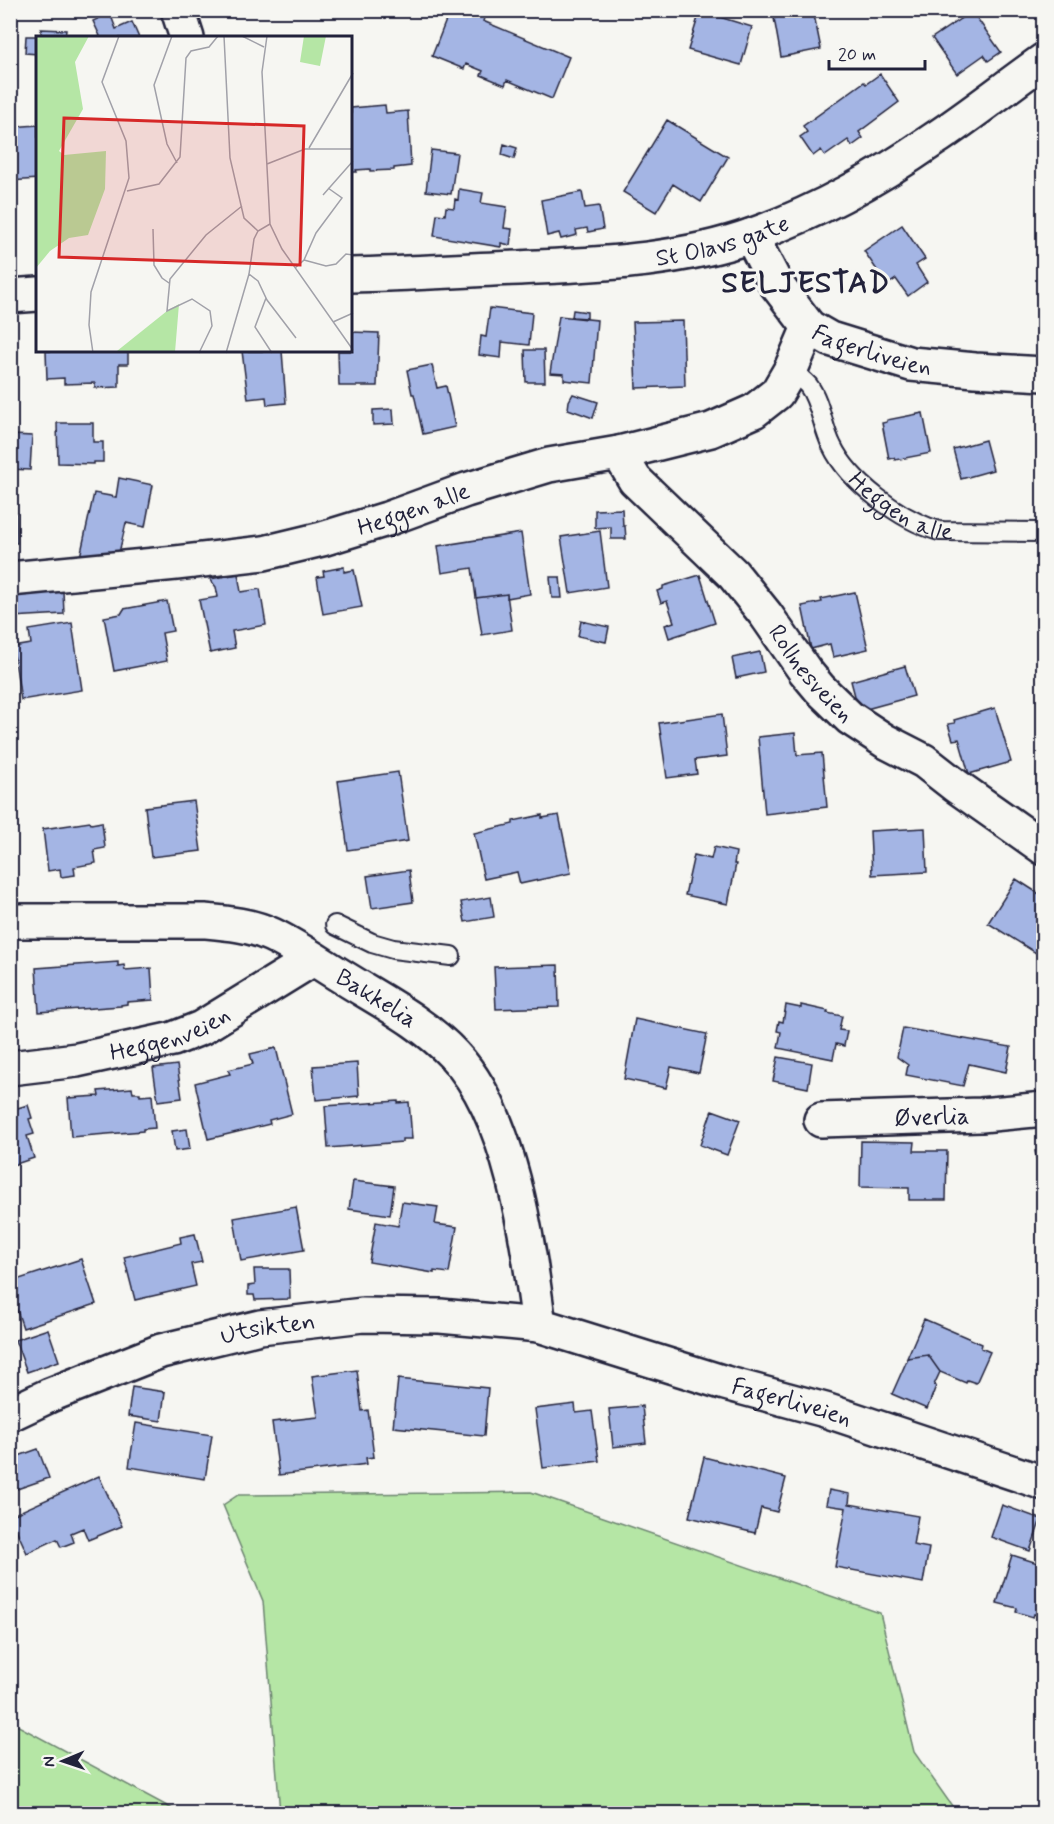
<svg xmlns="http://www.w3.org/2000/svg" width="1054" height="1824" viewBox="0 0 1054 1824" font-family="Mynerve,sans-serif">
	<rect width="100%" height="100%" fill="#f6f6f2"/>
	<filter id="ink" filterUnits="userSpaceOnUse"><feTurbulence type="fractalNoise" baseFrequency=".0167" numOctaves="2"/><feDisplacementMap in="SourceGraphic" scale="12" xChannelSelector="R" yChannelSelector="G"/><feConvolveMatrix kernelMatrix="1 2 1 2 8 2 1 2 1" color-interpolation-filters="sRGB"/></filter>
	<g filter="url(#ink)">
		<path fill="#b5e6a5" stroke="#6c8470" stroke-width="1.5" d="M531 1492 880 1613 914 1752 957 1813H280L263 1601 223 1505 238 1495Z
			M10 1722H11L180 1813H11Z"/>
		<path fill="#a4b5e4" stroke="#22223b" stroke-width="1.5" d="M450 10H473L485 16 483 21 569 57 552 99 507 80 505 85 481 75 483 71 466 64 464 69 432 56Z
			M813 10 821 49 781 57 774 18Z
			M700 11 752 27 741 65 688 50Z
			M972 11 1001 52 988 61 984 55 957 74 932 38Z
			M110 13 116 29 132 22 139 38H97L100 36 93 21Z
			M41 29 66 30 65 38H38V54L25 53 26 36H41Z
			M880 74 899 102 859 132 863 138 852 146 848 140 825 156 821 150 813 156 800 137 807 132 803 126 864 82 866 84Z
			M385 105 386 113 408 111 411 166 394 168V170L370 171V169L356 170 357 172H351V108Z
			M667 120 728 157 701 202 673 184 656 212 623 192Z
			M38 125V179L10 181V127Z
			M504 144 517 148 514 159 502 155Z
			M431 150 457 153 451 194 426 191Z
			M459 189 483 193 481 203 507 207 504 228 512 229 510 245 501 243V247L434 236 437 214 445 215 446 207 454 208 455 199 458 200Z
			M582 192 585 208 599 206 603 229 588 232 587 228 576 230 577 235 561 239 559 233 547 236 541 200Z
			M902 225 925 259 916 265 927 282 908 296 896 279 887 285 864 251Z
			M490 308 532 313 529 345 502 342 501 358 479 355 481 336 486 337Z
			M573 310 587 312V318L572 317Z
			M559 316 597 320 592 383 564 380V374L550 373Z
			M683 321 685 386 636 388 633 322Z
			M351 332 379 333 377 386H339L338 351H351Z
			M525 350H544L545 382H526Z
			M46 351H128V364H119V387L95 388V383L64 384V378L47 379Z
			M242 351H282L286 403 267 405 266 397 248 399Z
			M432 365 437 388 446 386 455 427 423 434 414 394H412L407 370Z
			M573 394 598 402 593 418 568 409 569 401Z
			M393 409 394 424 373 425V410Z
			M923 413 931 453 895 460 894 458 889 459 882 423 887 422V420Z
			M57 423H93V442H103V462H94V464L58 463Z
			M10 425H13V435L32 436 30 470 10 469Z
			M985 440 993 470 961 479 953 449Z
			M119 478 153 485 145 527 126 523 119 553 80 557 94 493 116 497Z
			M10 494H16L17 543H10Z
			M622 509 623 526H625L626 539H611V527L595 528V510Z
			M600 531 607 587 570 593 561 537Z
			M521 533 530 594 507 598V594L476 598 472 568 442 573 438 546Z
			M344 567V572L354 570 362 607 323 614 317 577 324 576 323 571Z
			M238 574 241 592 260 589 266 625 232 631 235 648 210 653 199 600 218 597 216 587 210 579Z
			M700 575 715 623 669 638 665 625 674 622 667 601 661 603 657 591 663 589V586Z
			M550 577H560L562 598H552Z
			M63 591 64 614 12 617 10 594Z
			M855 592 868 649 833 657 830 644 811 649 802 606 822 602 821 599Z
			M507 594 512 630 482 635 476 598Z
			M167 601 173 631 162 633 167 661 114 671 104 617 121 614 124 609Z
			M581 621 609 627 606 642 578 636Z
			M72 623 82 690 21 700 13 647 31 644 29 630Z
			M760 652 764 672 736 678 732 658Z
			M905 666 914 696 859 711 851 681Z
			M995 708 1011 762 969 774 959 739 953 740 948 724 955 723 954 720Z
			M722 714 727 756 695 760 697 774 667 778 659 723Z
			M795 733 797 755 822 753 827 807 765 814 758 737Z
			M398 772 408 841 348 850 338 781Z
			M194 801 201 851 151 857 145 807Z
			M542 815V818L559 815 571 873 520 884 517 872 484 879 474 833 513 824V821Z
			M90 822 91 824 102 822 105 848 94 850 96 863 74 867 75 875 61 877 60 869 48 871 43 829Z
			M925 828 927 872 872 875 870 831Z
			M714 847 736 852 734 864H736L728 904 685 895 694 855 711 859Z
			M409 870 413 902 372 908 367 876Z
			M1016 879 1044 897V958L988 923Z
			M491 897 494 917 465 922 461 902Z
			M118 962V966L124 965 125 970 151 968 153 1000 127 1002V1004L121 1005V1006L39 1012 36 968Z
			M558 965 559 1007 496 1009 494 967Z
			M786 1005 801 1008V1005L828 1011 827 1013 842 1016 839 1030 847 1031 844 1046 836 1044 833 1059 778 1048 781 1032 777 1031 779 1021 783 1022Z
			M635 1019 707 1034 699 1073 671 1067 666 1088 624 1079Z
			M903 1028 1011 1047 1006 1072 969 1064 963 1086 906 1075 908 1065 897 1057Z
			M276 1048 292 1114 269 1120 270 1124 208 1139 195 1083 230 1074 228 1070 253 1064 250 1054Z
			M778 1057 812 1063 808 1088 773 1081Z
			M357 1063 359 1096 316 1100 313 1066Z
			M177 1065 182 1098 158 1101 153 1068Z
			M132 1088 133 1093H140V1096L152 1095 155 1128 143 1129V1131L71 1137 68 1098 99 1096 98 1091Z
			M10 1099 14 1109 28 1105 32 1118 29 1119 34 1134 27 1136 34 1158 10 1166Z
			M398 1101V1103L409 1102 412 1139H402V1142L328 1148 325 1106Z
			M712 1110 740 1120 727 1155 700 1145Z
			M187 1129 190 1149 175 1151 172 1131Z
			M861 1141 915 1142 914 1151H947L946 1200H909V1188L860 1187Z
			M1044 1150V1188H1042L1035 1151Z
			M353 1181 394 1186 390 1215 349 1209Z
			M402 1202 438 1207 435 1224 457 1227 449 1273 434 1271V1273L369 1262 376 1222 398 1226Z
			M296 1207 304 1250 241 1261 234 1218Z
			M195 1234 202 1262 191 1264 196 1286 135 1300 124 1257 181 1243 180 1237Z
			M81 1259 96 1304 23 1328 10 1290V1282Z
			M254 1269H289L290 1299 255 1300 254 1295H248V1286L255 1285Z
			M924 1319 982 1344 981 1348 990 1352 976 1383 967 1380 966 1383 940 1372 928 1355 907 1358Z
			M48 1329 59 1361 27 1372 15 1340Z
			M928 1355 940 1372 934 1385 936 1386 927 1409 892 1394 908 1358Z
			M357 1370 362 1411 368 1410 374 1457 366 1458 367 1464 279 1475 272 1422 318 1417 312 1376Z
			M398 1379 488 1388 484 1436 393 1427Z
			M132 1387 165 1392 161 1421 128 1416Z
			M575 1404 576 1413 592 1411 599 1461 543 1468 535 1409Z
			M642 1406 646 1443 613 1447 609 1409Z
			M136 1423 212 1435 205 1479 129 1467Z
			M38 1449 49 1478 17 1489 10 1471V1459Z
			M704 1457 786 1478 777 1512 761 1508 755 1533 689 1517Z
			M99 1476 122 1526 88 1540 83 1528 71 1533 74 1542 61 1547 57 1539 27 1553 10 1516Z
			M829 1490 850 1494 849 1504 918 1516 913 1545 929 1548 923 1583 835 1567 846 1508 826 1505Z
			M1002 1505 1041 1519 1030 1551 991 1537Z
			M1012 1555 1044 1565V1617L1034 1614 1033 1617 1016 1612 1017 1608 997 1603Z"/>
		<g fill="none" stroke-linecap="round" stroke-linejoin="round">
			<g stroke="#22223b" stroke-width="22">
				<g id="lane">
					<path id="s1" d="M791 369C796 375 803 380 808 385 821 402 822 427 832 446 849 482 901 520 939 531L1044 532"/>
					<path d="M335 925 372 943 393 949 451 956"/>
				</g>
			</g>
			<g stroke="#22223b" stroke-width="38">
				<g id="street">
					<path d="M178 10 187 38"/>
					<path id="s2" d="M751 236 776 284 809 327 830 339 911 364 975 370 1044 374"/>
					<path id="s3" d="M619 453 635 480 733 574 766 615 805 671 820 689 850 718 885 741 924 761 956 786 1044 848"/>
					<path id="s4" d="M10 579 176 563 264 553 322 539 387 519 466 490 549 465 619 453 711 430 754 411 777 393 791 369 809 327"/>
					<path id="s5" d="M10 921H205C227 923 251 925 272 935 297 947 321 964 346 979 383 1002 424 1023 454 1055 512 1116 528 1243 539 1325"/>
					<path id="s6" d="M10 1068 77 1060 173 1039 201 1028 313 959"/>
					<path id="s7" d="M821 1120 981 1115 1044 1109"/>
					<path id="s8" d="M10 1414 50 1395 161 1351 260 1327 363 1315 440 1316 539 1325 725 1383 825 1410 1044 1483"/>
				</g>
			</g>
			<g stroke="#22223b" stroke-width="38">
				<g id="secondary">
					<path id="s9" d="M351 275C407 274 463 270 519 268 597 264 678 262 753 235 817 212 877 179 933 140 971 115 1007 86 1044 60"/>
					<path d="M10 296 38 294"/>
				</g>
			</g>
			<use href="#lane" stroke="#f6f6f2" stroke-width="18"/>
			<use href="#street" stroke="#f6f6f2" stroke-width="33"/>
			<use href="#secondary" stroke="#f6f6f2" stroke-width="33"/>
		</g>
	</g>
	<g text-anchor="middle" stroke-width="6" stroke-linejoin="round" paint-order="stroke">
		<g font-size="24" fill="#22223b" stroke="#f6f6f2">
			<text dy="8" stroke="none"><textPath href="#s9" startOffset="374">St Olavs gate</textPath></text>
			<text dy="8" stroke="none"><textPath href="#s2" startOffset="176">Fagerliveien</textPath></text>
			<text dy="8" stroke="none"><textPath href="#s1" startOffset="184">Heggen alle</textPath></text>
			<text dy="8" stroke="none"><textPath href="#s4" startOffset="411">Heggen alle</textPath></text>
			<text dy="8" stroke="none"><textPath href="#s3" startOffset="294">Rollnesveien</textPath></text>
			<text dy="8" stroke="none"><textPath href="#s5" startOffset="386">Bakkelia</textPath></text>
			<text dy="8" stroke="none"><textPath href="#s6" startOffset="164">Heggenveien</textPath></text>
			<text dy="8" stroke="none"><textPath href="#s7" startOffset="111">Øverlia</textPath></text>
			<text dy="8" stroke="none"><textPath href="#s8" startOffset="273">Utsikten</textPath></text>
			<text dy="8" stroke="none"><textPath href="#s8" startOffset="810">Fagerliveien</textPath></text>
		</g>
		<g font-size="30" font-weight="bold" letter-spacing="1.5" fill="#22223b" stroke="#f6f6f2">
			<text x="806" y="292">SELJESTAD</text>
		</g>
	</g>
	<g transform="translate(36 36)">
		<rect width="316" height="316" fill="#f6f6f2"/>
		<path d="M0 0H53L39 26 47 73 23 115 28 119 70 115 69 153 52 199 33 202 14 215 0 232ZM268 0H290L284 30 264 26ZM143 268 139 316 81 315 131 275Z" fill="#b5e6a5"/>
		<path fill="none" stroke="#a1a1a9" stroke-width="1.5" d="M136 0 118 49 131 108 141 127M188 0 194 122 208 182 222 195M206 0 228 11M231 0 226 36 234 188 246 213 317 314M273 112 317 37M231 128 269 113H317M91 155 123 148 144 121 150 22 155 15 173 11 182 0M287 159 317 125M117 193 118 229 126 242 133 247M268 224 290 230 300 228 310 218 317 219M259 232 268 224 280 197 306 162 292 152M213 238 222 245 231 264 260 302M230 262 219 291 236 317M297 286 317 277M57 317 53 289 55 256 93 142 90 105 66 46 83 0M163 317 176 290 174 275 156 263 131 275 134 243 170 199 206 170M190 317 213 238 218 203 222 195 234 188"/>
		<path fill="#d62828" fill-opacity="0.15" stroke="#d62828" stroke-width="3" d="M28 82 268 90 264 229 23 221Z"/>
		<rect width="316" height="316" fill="none" stroke="#22223b" stroke-width="3"/>
	</g>
	<rect width="1054" height="1824" fill="none" stroke="#f6f6f2" stroke-width="36"/>
	<rect x="18" y="18" width="1018" height="1788" fill="none" stroke="#22223b" stroke-width="2" filter="url(#ink)"/>
	<g transform="translate(63 1761) rotate(268)" stroke="#f6f6f2" stroke-width="4.5" paint-order="stroke">
	<path d="M0-4.5L10 22L0 15L-10 22Z" fill="#22223b"/>
	<text y="-9" font-size="16" font-weight="bold" text-anchor="middle" fill="#22223b">N</text>
	</g>
	<path d="M829 60v9h96v-9" fill="none" stroke="#22223b" stroke-width="3"/>
	<text x="838" y="60" font-size="18" fill="#22223b" stroke="#f6f6f2" stroke-width="4.5" paint-order="stroke">20 m</text>
</svg>
